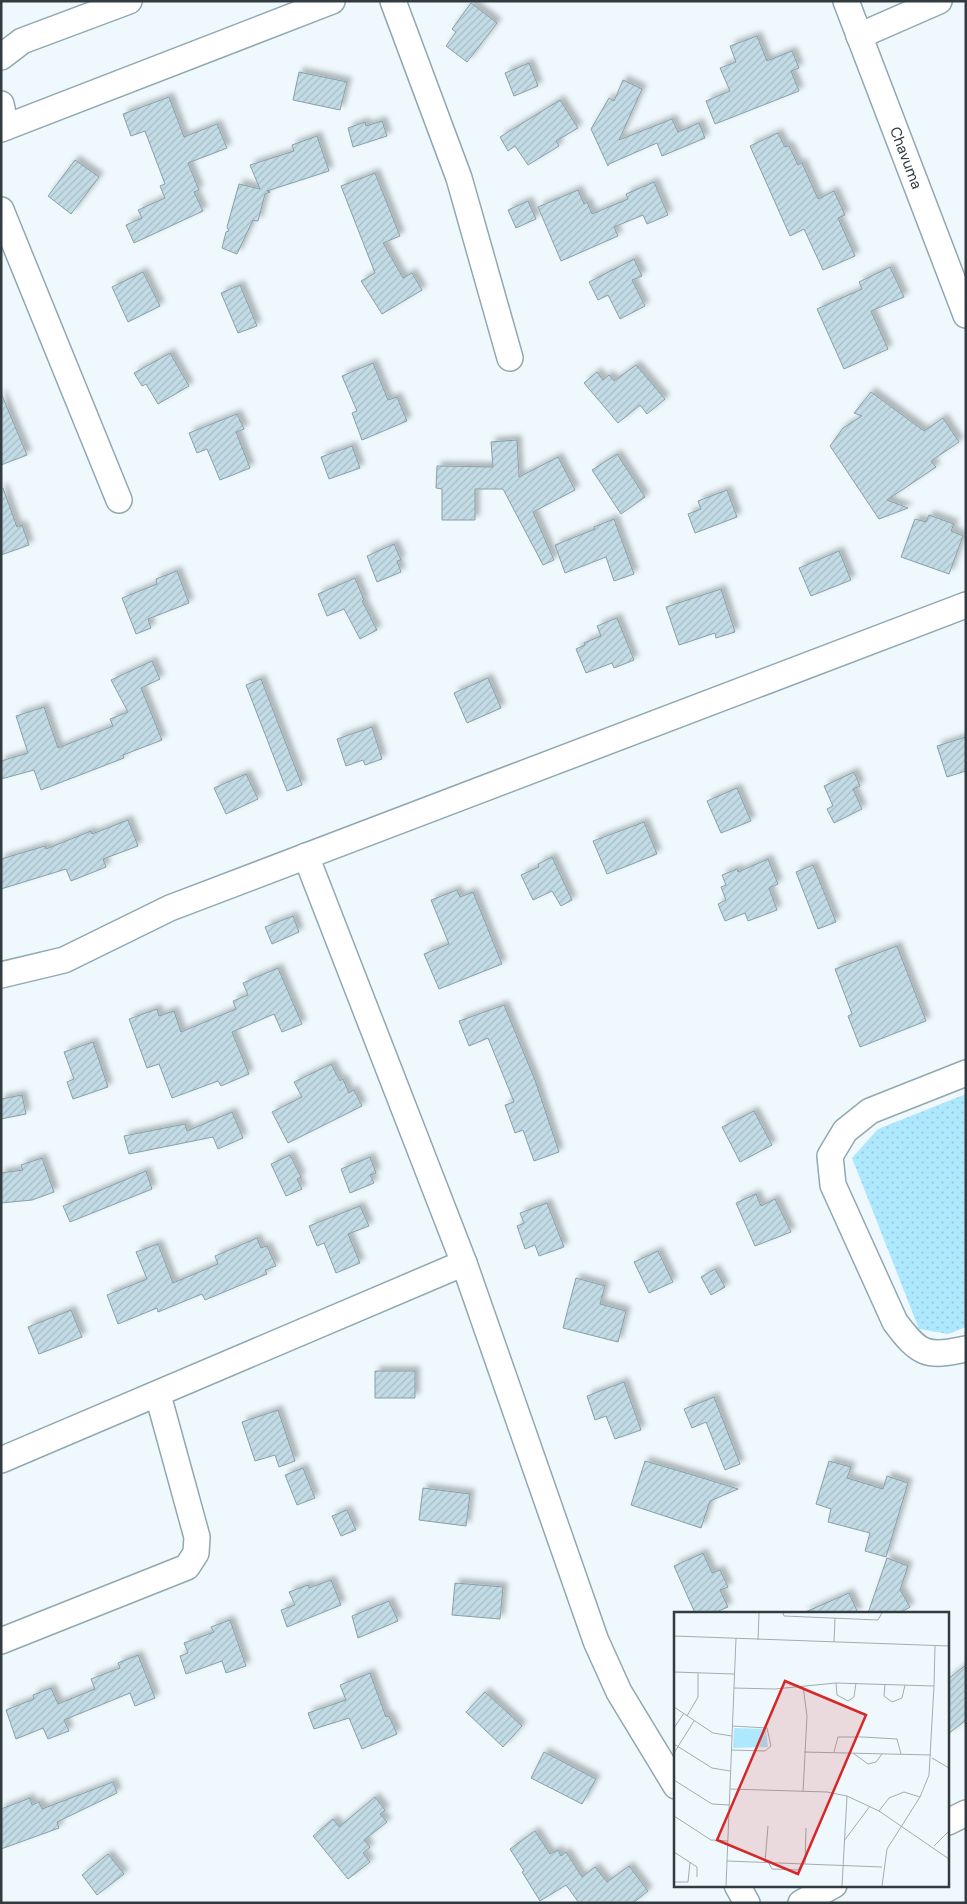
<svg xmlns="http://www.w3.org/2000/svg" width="967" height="1904" viewBox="0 0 967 1904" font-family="'DM Sans',sans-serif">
	<defs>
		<pattern id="park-dots" width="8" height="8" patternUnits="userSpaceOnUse" patternTransform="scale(1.25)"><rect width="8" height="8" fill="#ade8ff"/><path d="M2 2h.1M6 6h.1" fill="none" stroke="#95c8dc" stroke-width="1.8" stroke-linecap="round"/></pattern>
		<pattern id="building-hatch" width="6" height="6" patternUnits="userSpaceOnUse" patternTransform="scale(1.25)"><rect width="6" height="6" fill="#c2dbe5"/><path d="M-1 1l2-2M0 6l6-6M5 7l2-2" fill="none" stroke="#a7bdc6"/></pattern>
		<filter id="shadow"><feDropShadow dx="4.5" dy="-4.5" stdDeviation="2.5" flood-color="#0004"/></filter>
	</defs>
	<rect width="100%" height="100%" fill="#eff9fd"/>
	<path fill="url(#park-dots)" d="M966 1094V1327L948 1334 919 1329 852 1158 878 1129Z"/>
	<path fill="url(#building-hatch)" stroke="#88a0a9" filter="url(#shadow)" d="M471 3 497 23 467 62 446 46 456 32 452 29Z
		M757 36 767 61 792 51 799 68 791 71 799 91 715 124 706 101 730 91 720 68 736 62 730 46Z
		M529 63 538 86 514 96 505 73Z
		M299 72 347 82 340 110 293 100Z
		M623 80 642 89 619 140 672 119 678 132 699 123 705 138 662 156 657 143 609 164 608 166 591 129 609 98 614 101Z
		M169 97 184 137 217 124 227 148 188 163 199 190 194 192 203 211 134 243 126 225 142 218 138 210 165 198 160 186 165 184 145 131 131 136 123 114Z
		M560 100 578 128 556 141 559 146 528 165 515 146 508 151 500 137Z
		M382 121 387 136 353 147 348 128 365 122 366 126Z
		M778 133 785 147 789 146 798 165 802 163 818 199 834 191 845 215 838 218 855 256 823 270 804 229 790 236 750 146Z
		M317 136 329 171 267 191 270 192 265 194 258 221 253 220 237 254 222 248 226 232 229 231 227 227 239 184 260 189 250 165 294 151 292 145Z
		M75 160 99 177 71 214 48 196Z
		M375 173 400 236 383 243 403 278 412 273 422 290 382 314 361 281 375 273 341 186Z
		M654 182 668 215 647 224 643 215 614 227 618 236 561 261 538 207 578 190 584 204 587 202 592 214 628 199 626 194Z
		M528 201 536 219 516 228 508 210Z
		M634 259 642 276 632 280 645 306 620 319 608 295 598 300 589 282Z
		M890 267 904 297 871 311 888 349 844 369 817 309 862 289 859 282Z
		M143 272 160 306 128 322 112 287Z
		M240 285 257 326 238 333 221 293Z
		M170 353 189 386 158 404 146 384 142 386 134 373Z
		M373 363 388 400 397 397 407 421 362 440 352 413 357 411 342 376Z
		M636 365 665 399 647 414 640 405 618 423 584 383 597 372 603 380 609 375 614 381Z
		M871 392 924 431 943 418 959 442 931 461 936 467 887 500 908 508 879 519 830 446 843 428 862 416 854 413Z
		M1 393 27 455 1 465Z
		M237 414 244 429 236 432 250 468 220 480 207 449 197 453 189 433Z
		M517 440 519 477 558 457 575 490 533 512 554 560 543 565 503 489H475V520H442V489L436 488 437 466 493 467 491 442Z
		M352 446 360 468 329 479 321 457Z
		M617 454 645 497 621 514 592 470Z
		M1 488H3L17 527 22 525 29 545 1 555Z
		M727 490 737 517 695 533 688 514 701 509 698 501Z
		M929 515 954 524 951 531 963 536 949 574 901 557 915 519 926 522Z
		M614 519 634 574 614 581 606 557 565 573 555 545 595 529 594 527Z
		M394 544 401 560 397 561 401 572 377 582 367 556Z
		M839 551 851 580 811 596 799 568Z
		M177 571 189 603 148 619 151 628 136 634 122 598 157 584 156 579Z
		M355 578 364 600 362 601 377 630 360 639 344 609 327 616 318 594Z
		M721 589 735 632 716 638 715 633 679 645 666 607Z
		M617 618 634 660 614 668 612 663 586 673 576 649 585 645 584 643 601 636 597 626Z
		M152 661 160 679 141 688 162 740 123 755 124 758 41 790 34 770 1 779V761L28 753 16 716 44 707 58 748 113 726 110 719 128 712 111 680Z
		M488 678 501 708 467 723 454 693Z
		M261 679 302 785 287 791 246 685Z
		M372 727 382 759 365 765 363 760 346 766 337 739Z
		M966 737V771L947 777 937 746Z
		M854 772 860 786 853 789 862 809 834 823 827 809 833 806 824 786Z
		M246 774 258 799 226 814 214 788Z
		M737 788 751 821 721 833 707 801Z
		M128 820 138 846 103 859 106 867 71 881 66 869 1 889V859L45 846 46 849 91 831 92 834Z
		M644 822 657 854 607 874 593 841Z
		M552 857 572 900 561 906 552 891 533 900 521 875 539 867 538 864Z
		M768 859 778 884 769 888 777 910 748 921 745 913 725 921 718 904 726 900 721 887 726 885 722 875 737 869 738 872Z
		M813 865 836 922 818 929 796 872Z
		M457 890 460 897 473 892 502 964 439 989 424 954 449 944 431 900Z
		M293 916 299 932 272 944 265 927Z
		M897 946 926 1021 860 1047 848 1016 852 1014 835 969Z
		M278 968 302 1024 282 1032 274 1014 232 1032 249 1074 221 1086 218 1081 172 1098 159 1064 147 1068 129 1019 157 1009 159 1016 174 1011 181 1032 236 1009 233 1001 248 995 243 983Z
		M504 1005 535 1080 559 1152 534 1161 523 1130 515 1133 505 1105 514 1102 488 1038 469 1046 459 1021Z
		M93 1042 108 1087 73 1099 67 1082 74 1079 64 1052Z
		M331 1064 340 1081 343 1079 349 1093 354 1090 362 1106 288 1143 272 1112 302 1097 294 1082Z
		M22 1095 26 1114 1 1119V1099Z
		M754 1111 772 1145 740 1162 722 1127Z
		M232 1112 243 1138 218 1149 213 1137 129 1154 124 1136 185 1124 187 1131Z
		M290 1155 301 1177 297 1179 302 1189 286 1196 271 1164Z
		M370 1157 376 1173 370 1175 374 1183 350 1193 341 1169Z
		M42 1158 54 1192 32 1200 1 1203V1173L23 1170 21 1165Z
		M146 1171 152 1189 70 1222 63 1206Z
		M756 1194 761 1206 775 1199 791 1232 755 1246 736 1203Z
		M547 1203 564 1247 539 1256 535 1245 525 1249 517 1226 524 1223 520 1213Z
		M360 1206 369 1226 348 1234 360 1263 336 1273 324 1243 317 1246 309 1226Z
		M257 1238 261 1248 267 1246 276 1266 265 1270 267 1274 205 1300 202 1294 158 1312 157 1308 118 1324 107 1295 147 1279 136 1252 158 1244 173 1283 218 1264 215 1256Z
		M658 1251 673 1282 649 1293 634 1262Z
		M715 1269 725 1287 711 1295 701 1277Z
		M576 1278 605 1286 600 1304 626 1311 618 1342 563 1328Z
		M71 1310 82 1337 39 1354 28 1327Z
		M375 1371H415V1398H375Z
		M624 1382 641 1430 615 1439 606 1416 595 1420 587 1396Z
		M714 1397 740 1464 725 1470 706 1422 692 1428 684 1409Z
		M278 1410 295 1461 279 1467 275 1455 255 1461 242 1422Z
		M645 1461 693 1475 738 1489 710 1501 701 1528 631 1505Z
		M829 1461 851 1467 847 1478 883 1489 887 1476 908 1483 886 1557 865 1551 870 1533 828 1522 831 1509 816 1504Z
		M303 1468 315 1498 297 1505 285 1475Z
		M423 1488 470 1494 466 1526 419 1520Z
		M347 1510 356 1530 341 1536 332 1516Z
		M703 1553 712 1573 720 1570 728 1587 720 1590 728 1607 714 1613H695L674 1566Z
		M887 1558 908 1566 900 1590 910 1607 900 1613H868Z
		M331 1580 341 1605 287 1627 281 1610 295 1605 289 1592 308 1585 309 1588Z
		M455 1583 503 1587 500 1619 452 1615Z
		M849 1593 858 1613H803Z
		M389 1601 398 1621 358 1638 352 1616Z
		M230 1620 246 1666 226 1673 222 1661 186 1674 180 1656 188 1653 184 1643 214 1632 211 1627Z
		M138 1655 155 1698 135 1706 130 1693 64 1720 69 1731 48 1739 43 1728 16 1739 6 1710 34 1699 33 1695 51 1688 58 1704 95 1689 91 1679 120 1668 118 1663Z
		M966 1665V1720L948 1734V1679Z
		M370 1673 386 1717 389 1716 397 1734 362 1749 349 1718 314 1729 308 1713 346 1700 340 1685Z
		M485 1692 522 1726 503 1747 466 1712Z
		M544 1752 596 1779 582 1804 531 1778Z
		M113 1782 117 1793 57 1822 59 1828 1 1849V1809L30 1798 32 1805 39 1802 42 1809Z
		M375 1797 385 1810 380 1814 387 1822 364 1840 370 1847 363 1853 370 1862 348 1879 313 1836 333 1819 339 1827Z
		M535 1831 550 1854 558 1850 561 1856 566 1852 582 1877 595 1867 607 1882 629 1866 648 1891 633 1903H579L566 1885 540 1901 522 1872 524 1871 510 1849Z
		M108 1854 124 1874 97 1895 82 1875Z"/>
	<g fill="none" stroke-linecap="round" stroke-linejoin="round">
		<g stroke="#90a8b1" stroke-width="28">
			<g id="minor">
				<path d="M393 1 459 178 510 358"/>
				<path id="s1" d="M846 1 966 315"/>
				<path d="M859 36 939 1"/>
				<path d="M1 57 22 41 129 1"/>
				<path d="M1 104 6 127"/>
				<path d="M1 129 332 1"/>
				<path d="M1 210 119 500"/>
				<path d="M306 856 464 1263 596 1641 619 1692 676 1786"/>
				<path d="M1 975 64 960 170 908 966 605"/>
				<path d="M966 1073 870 1111 845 1131 830 1156 833 1185 895 1322C919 1354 926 1358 966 1349"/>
				<path d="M1 1460 464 1263"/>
				<path d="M1 1641 187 1567 196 1553 197 1537 158 1395"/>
				<path d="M948 1822 966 1813"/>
				<path d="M737 1885 747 1903"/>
				<path d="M801 1903 834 1885"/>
			</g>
		</g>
		<use href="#minor" stroke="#fff" stroke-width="25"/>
	</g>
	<g text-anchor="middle" stroke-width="4.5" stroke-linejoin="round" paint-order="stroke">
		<g font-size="15" fill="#323c40" stroke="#fff">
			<text dy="5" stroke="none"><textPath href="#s1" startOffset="168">Chavuma</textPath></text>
		</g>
	</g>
	<g transform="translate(674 1612)">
		<rect width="275" height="275" fill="#eff9fd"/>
		<path d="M60 116 92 117 94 135 59 136Z" fill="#ade8ff"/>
		<path fill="none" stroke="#a3adb1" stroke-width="1" d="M109 1 110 4 204 8 208 1M0 24 275 34M84 28 85 1M160 30 161 6M0 60 60 62M162 71 163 83 174 89 180 85 182 71M211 72 210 84 218 90 228 86 231 73M129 74 133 104 129 180M60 76 101 77 162 71 260 74 261 34M0 95 39 121 58 124M13 104 24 85V61M0 116 10 101M0 132 38 156 56 159M57 138 91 139 97 134 93 116 58 114M130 140 257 143M160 140 164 125H189L223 127 227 142M0 141 20 109M179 141 194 152 202 150 208 142M258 146 275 156M0 168 38 192 55 193M56 177 153 180 173 184 205 199 275 247M205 199 215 186 230 180 246 185M0 204 37 228 54 229M170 229 196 194M260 234 275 219M0 240 23 255V265M53 249 208 255M91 250 94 214M94 250 98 257 124 258 128 251M131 252 132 216M0 270H14L16 250M52 274 62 26M168 274 173 184M208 274 213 237 246 185 255 163 260 74"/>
		<path fill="#d62828" fill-opacity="0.15" stroke="#d62828" stroke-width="2.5" d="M111 69 192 103 124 262 43 228Z"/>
		<rect width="275" height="275" fill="none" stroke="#323c40" stroke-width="2.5"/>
	</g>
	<rect width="967" height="1904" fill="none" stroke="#323c40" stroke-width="5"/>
</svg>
